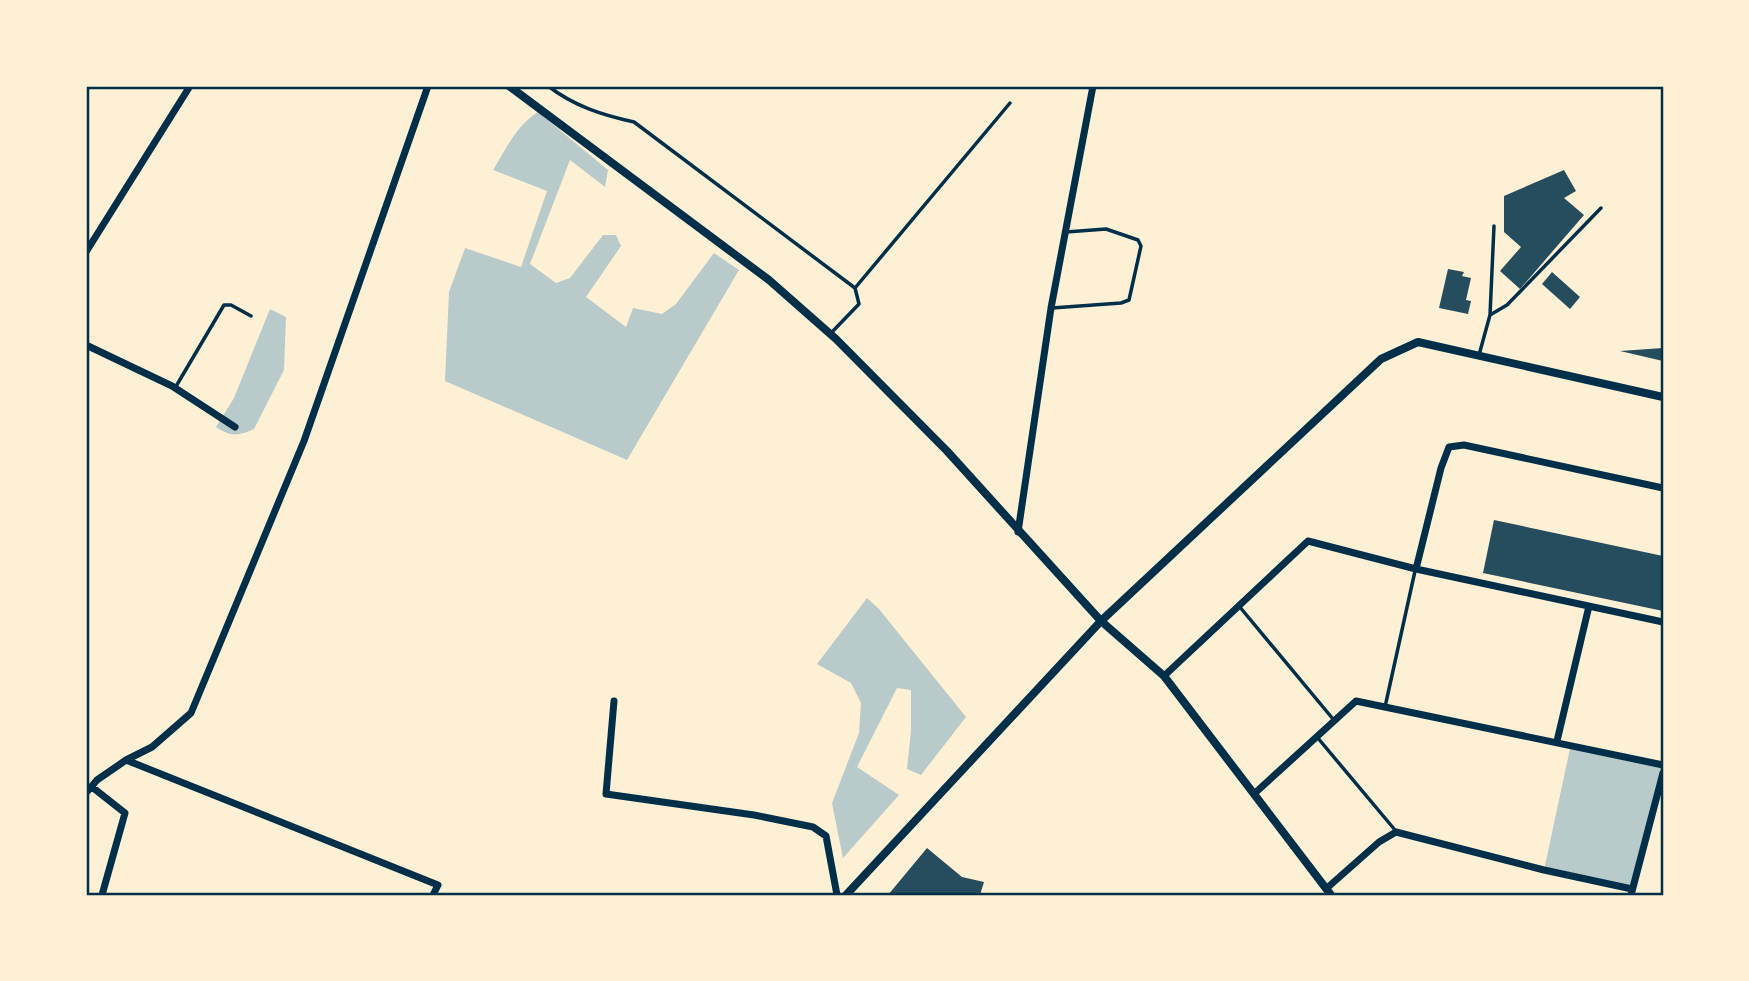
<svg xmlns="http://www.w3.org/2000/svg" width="1749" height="981" viewBox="0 0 1749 981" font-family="'Source Sans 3',sans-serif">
	<rect width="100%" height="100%" fill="#fdf0d5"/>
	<path fill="#b9caca" d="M538 112 608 170 605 187 570 160 530 264 556 283 570 278 603 235H616L621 246 586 297 626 327 633 308 662 314 676 304 714 253 739 270 627 460 445 381 449 292 465 248 521 267 547 191 493 170C506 149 516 126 538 112Z
		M270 309 286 317 284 370 254 429C239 436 230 437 216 427L234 398Z
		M867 598 879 609 966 717 921 775 907 769 911 731V690L897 688 857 767 899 795 843 858 832 803 859 733 861 703 851 683 817 664Z
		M1571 744 1663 765 1632 889 1544 870Z"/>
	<path fill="#264d5e" d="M1564 170 1576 191 1564 198 1584 215 1520 289 1500 271 1521 247 1504 232V196Z
		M1448 269 1464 272 1462 276 1471 278 1466 300 1471 301 1468 314 1439 308Z
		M1552 272 1580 297 1570 309 1542 284Z
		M1663 348V361L1620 351Z
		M1494 520 1663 556V611L1483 573Z
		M927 848 962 877 984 882 980 895H888Z"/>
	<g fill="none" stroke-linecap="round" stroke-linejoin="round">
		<path stroke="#003049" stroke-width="3.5" d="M548 86C574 106 602 115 634 122L855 288 859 304 832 332
			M855 288 1010 103
			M1052 308 1121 303 1129 300 1141 246 1138 240 1106 229 1066 232
			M1490 315 1507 305 1601 208
			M1479 355 1490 315 1494 226
			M175 388 224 305H231L251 316
			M1239 606 1333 719
			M1385 707 1415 571
			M1317 737 1395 830"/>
		<path stroke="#003049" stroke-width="7" d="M86 252 190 86
			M86 345 172 386 235 427
			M1018 532 1051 308 1093 86
			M1416 569 1441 468 1449 447 1464 445 1663 488
			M1164 676 1308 541 1416 569 1663 622
			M614 701 606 794 754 815 813 827 826 836 837 895
			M1557 741 1589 606
			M126 760 438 885 433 895
			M92 787 125 813 102 895
			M86 793 97 780 126 760 152 747 191 713 304 441 428 86
			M1255 793 1356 701 1663 765
			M1327 888 1379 842 1396 832 1544 870 1632 889
			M1631 895 1663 773"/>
		<path stroke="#003049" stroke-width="8" d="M509 86 769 280 836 339 947 451 1101 621 1164 676 1331 895
			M846 895 1101 621 1381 359 1418 342 1663 397"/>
	</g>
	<rect width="1749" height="981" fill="none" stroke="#fdf0d5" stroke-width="175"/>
	<rect x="88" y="88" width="1574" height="806" fill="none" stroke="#003049" stroke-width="2.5"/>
</svg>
